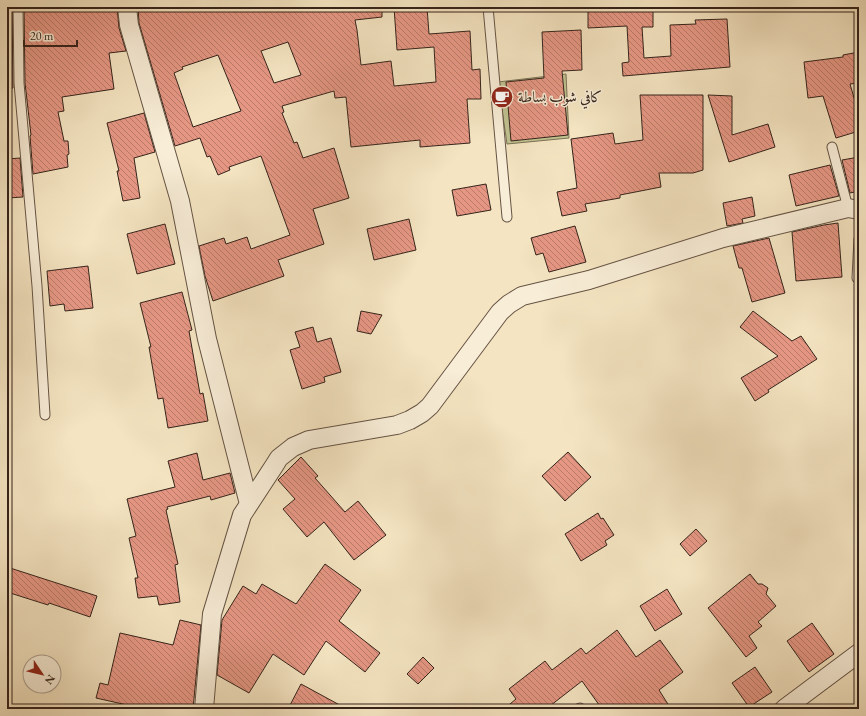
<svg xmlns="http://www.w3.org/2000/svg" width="866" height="716" viewBox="0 0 866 716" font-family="'EB Garamond',Amiri,serif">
	<defs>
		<pattern id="building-back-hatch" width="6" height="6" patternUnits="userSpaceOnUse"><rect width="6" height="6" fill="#e69784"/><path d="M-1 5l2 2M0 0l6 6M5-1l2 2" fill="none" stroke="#bb7b6b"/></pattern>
	</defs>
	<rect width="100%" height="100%" fill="#f4e4c1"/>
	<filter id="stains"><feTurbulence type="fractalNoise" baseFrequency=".005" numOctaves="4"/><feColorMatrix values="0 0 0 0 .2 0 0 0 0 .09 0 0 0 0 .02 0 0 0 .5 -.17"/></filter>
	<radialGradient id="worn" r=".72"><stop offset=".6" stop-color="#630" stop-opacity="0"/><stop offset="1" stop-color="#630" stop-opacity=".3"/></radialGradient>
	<path fill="#c0c290" stroke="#7a7256" d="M566 74 569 138 507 144 498 82Z"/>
	<path fill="url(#building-back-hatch)" stroke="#35231b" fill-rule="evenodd" d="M7 7H12L13 88 7 89Z
		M24 7H117L119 28 126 51 109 53 114 89 62 97 64 111 58 112 64 141H68L69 154 67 155 68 167 33 174 30 136 31 135 25 83Z
		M138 7H382V17L355 20 357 30 361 65 391 61 394 86 436 82 434 47 397 50 394 7H427L429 34 470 31 472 70 480 69 481 99H467L470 143 420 147V140L351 147 346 97 335 98 334 91 282 106 284 112 282 113 294 143 297 142 303 158 334 148 349 198 313 209 324 244 278 260 284 276 213 301 205 276 199 246 224 238 226 244 247 237 251 249 290 235 261 156 229 167 230 170 218 175 210 156 207 157 200 138 175 146 139 23ZM288 42 301 75 274 83 261 51ZM218 55 241 111 193 127 174 73 183 69 182 67Z
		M588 7H653V27H642L644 58 671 56 670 25 696 24 695 20 727 19 730 67 623 76 622 63 629 62 627 26 588 28Z
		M581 30 582 70 562 71 568 135 511 141 506 82 544 78 542 32Z
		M859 52V83L850 84 859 115V131L836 138 823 96 808 98 804 62 843 57V55Z
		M640 95H703V170L693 173H659L661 187 620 195V198L585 204 587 211 562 216 557 192 577 188 571 139 613 133 615 144 643 140Z
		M708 95 732 96V135L768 124 775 147 729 162Z
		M144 113 155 152 134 158 140 198 123 201 117 171H119L107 123Z
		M859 157V191L850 193 842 160Z
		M20 158 23 197 7 198V159Z
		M830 165 839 196 796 206 789 175Z
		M486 184 491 210 457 216 452 190Z
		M752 197 755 216 742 219 743 223 727 226 723 203Z
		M409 219 416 250 374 260 367 229Z
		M838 223 842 277 796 281 792 232 824 225Z
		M165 224 175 264 137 274 127 234Z
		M575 226 586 262 549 272 543 253 536 255 531 238Z
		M769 238 785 293 752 302 742 268H739L733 246Z
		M88 266 93 308 65 311 64 304 50 306 47 271Z
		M182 292 192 330 189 331 200 394 203 393 208 421 168 428 163 398 158 399 149 347H151L140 303Z
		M361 311 382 315 371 334 357 331Z
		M753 311 792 341 801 336 817 359 768 390 769 392 755 401 741 378 778 356 740 327Z
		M313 327 317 342 331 338 341 372 324 377 325 382 302 389 290 350 300 347 295 332Z
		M568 452 591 477 565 501 542 476Z
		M197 453 203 480 230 473 235 493 211 500 210 496 167 507 168 509 166 510 178 564 175 565 180 602 159 605 157 596 138 598 135 578H138L129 538 136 536 127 499 175 487 168 461Z
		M301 457 318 476 315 478 345 512 358 501 386 535 354 560 324 522 307 537 283 509 295 499 278 480Z
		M598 513 601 519 603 518 614 535 605 541 607 545 581 561 565 534Z
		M696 529 707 541 690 556 680 544Z
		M325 564 361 590 339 621 380 653 365 672 326 641 304 675 273 654 249 693 217 675 222 620 243 586 256 594 262 584 296 604Z
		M7 567 97 596 90 617 49 603 48 605 7 592Z
		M750 574 758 584H762L768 588 766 594 776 606 758 622 762 626 749 636 757 648 746 657 708 608Z
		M667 589 682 614 655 631 640 606Z
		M180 620 201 625 193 709H145L96 698 100 683 108 685 120 633 173 645Z
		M812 623 834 654 809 672 787 641Z
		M617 630 636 657 660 640 683 672 659 690 671 709H602L582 681 546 709H504L516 699 509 689 545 661 552 670 581 648 586 654Z
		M423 657 434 668 418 684 407 674Z
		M755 667 772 692 749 707 732 683Z
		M301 684 347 709H288Z"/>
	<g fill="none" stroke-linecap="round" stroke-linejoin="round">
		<g stroke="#655344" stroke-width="11">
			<path id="lane" d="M18 7 19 83 37 286 45 415
				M488 7 507 217
				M832 147 848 208
				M857 278 859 239
				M578 709 580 708"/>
		</g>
		<g stroke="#655344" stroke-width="20">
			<path id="street" d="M127 7 129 25 180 201 207 339 249 504
				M204 709 212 614 242 515 274 466 279 458 293 447 309 440 397 425 410 420 422 413 430 406 500 312 509 304 522 296 589 280 723 238 848 208 859 210
				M784 709 859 653"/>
		</g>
		<use href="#lane" stroke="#f8edd7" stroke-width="9"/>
		<use href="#street" stroke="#f8edd7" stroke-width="18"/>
	</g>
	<defs>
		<g id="cafe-disc" transform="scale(1.15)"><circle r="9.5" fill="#8f2418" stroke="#f8edd7"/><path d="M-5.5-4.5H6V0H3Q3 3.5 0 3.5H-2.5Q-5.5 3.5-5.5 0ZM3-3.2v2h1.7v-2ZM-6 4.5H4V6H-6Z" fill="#fff"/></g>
	</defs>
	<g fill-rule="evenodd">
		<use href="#cafe-disc" x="502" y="97"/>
	</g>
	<g text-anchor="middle" stroke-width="3" stroke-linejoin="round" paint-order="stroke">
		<g font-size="15" fill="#35231b" stroke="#f8edd7" text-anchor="start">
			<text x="518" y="102">كافي شوب بساطة</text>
		</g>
	</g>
	<rect width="866" height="716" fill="none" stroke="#f4e4c1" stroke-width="24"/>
	<rect x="8" y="8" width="850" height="700" fill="none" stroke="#35231b" stroke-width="2"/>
	<rect x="12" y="12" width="842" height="692" fill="none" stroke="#35231b"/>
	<g transform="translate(42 674) rotate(125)"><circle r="19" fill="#f8edd7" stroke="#aa9c8c"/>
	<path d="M0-3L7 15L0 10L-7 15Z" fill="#8f2418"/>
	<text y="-6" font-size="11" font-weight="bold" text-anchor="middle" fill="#35231b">N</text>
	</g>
	<path d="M24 40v6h53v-6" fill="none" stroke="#35231b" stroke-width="2"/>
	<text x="30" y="40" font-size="12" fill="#35231b" stroke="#f8edd7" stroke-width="3" paint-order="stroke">20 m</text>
	<rect width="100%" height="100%" filter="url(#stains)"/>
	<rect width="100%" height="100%" fill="url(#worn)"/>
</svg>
